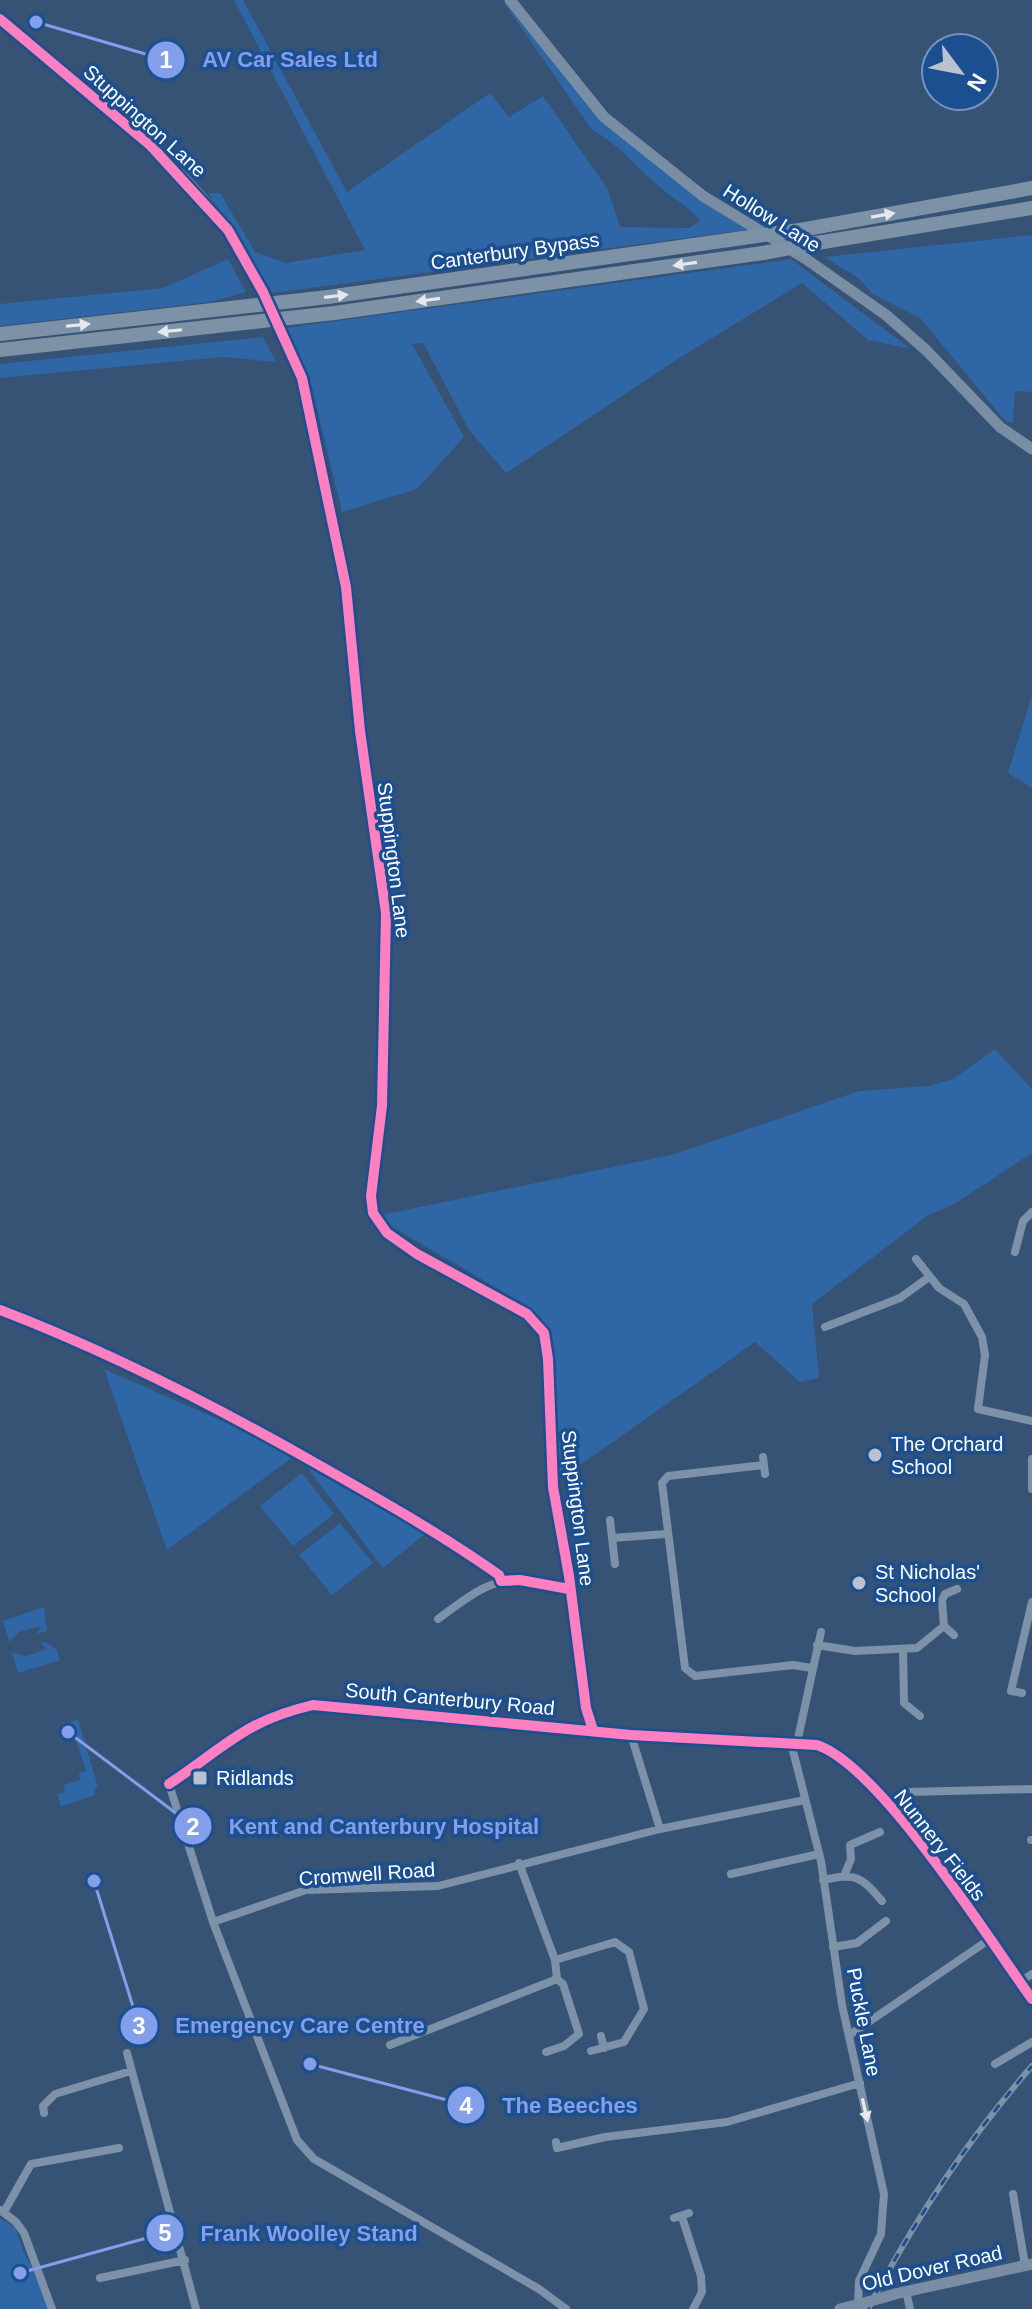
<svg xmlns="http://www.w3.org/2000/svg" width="1032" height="2309" viewBox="0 0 1032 2309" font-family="Helvetica,sans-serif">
	<rect width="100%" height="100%" fill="#365274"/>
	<path fill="#2f66a5" d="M234 0H243L347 192 490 93 509 117 543 96 607 188 620 227 689 228 700 221C688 205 671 198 656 184 634 165 619 144 592 130L502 0 603 118 753 229 273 293 208 193H220L255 252 286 263 365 250Z
		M1032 235V392L1015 391 1013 423 1006 422 920 318 871 293 861 280 825 257Z
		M228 259 246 292 210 302 0 326V304L163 288Z
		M791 259 911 349 868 340 802 283 673 362 506 473 469 430 423 343 412 344 464 437 417 489 342 512 311 384 285 328Z
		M263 337 276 362 223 357 0 378V364Z
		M1032 695V788L1008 773Z
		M995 1049 1032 1089V1153L956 1203 927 1216 812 1304 819 1378 800 1382 755 1342 559 1480 551 1332 531 1308 389 1225 381 1215 675 1154 859 1091 929 1086 953 1079Z
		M104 1369 297 1454 429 1531 383 1568 297 1454 167 1550Z
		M302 1473 334 1514 293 1546 260 1506Z
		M340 1523 373 1563 332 1595 299 1555Z
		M44 1607 47 1631 37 1634 41 1626 19 1632 9 1642 3 1621Z
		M46 1642 57 1650 60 1660 18 1673 12 1652 26 1656 47 1649 40 1643Z
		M78 1719 98 1787 94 1789 95 1795 61 1807 57 1794 65 1792 64 1785 80 1780 79 1773 86 1771 70 1722Z
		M0 2218 15 2227 24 2253 47 2294 50 2309H0Z"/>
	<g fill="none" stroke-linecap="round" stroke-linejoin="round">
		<path stroke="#7d92a8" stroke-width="8" d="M0 19C79 85 209 174 251 269
			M293 357 310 410 346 587 360 731 386 913 382 1106 371 1196 373 1213 387 1233 417 1254 527 1314 544 1333 548 1359 553 1487 569 1576 586 1708 593 1730
			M1015 1252 1023 1221 1032 1212
			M916 1259 939 1288 964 1304 982 1337 985 1355 978 1409 1032 1421
			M825 1327 900 1298 929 1277
			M763 1457 765 1474
			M1032 1459V1489
			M764 1465 668 1476 662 1483 685 1668 695 1676 793 1665 812 1668
			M610 1520 615 1564
			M612 1538 666 1534
			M438 1619C462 1602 488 1578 520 1580 537 1581 553 1587 569 1589
			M944 1626 954 1635
			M817 1645 855 1651 917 1648 944 1626 942 1600 945 1594 957 1589
			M903 1649 904 1703 920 1716
			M1022 1693 1011 1691 1032 1602
			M631 1735 660 1829
			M791 1743 821 1861 842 2005 884 2194 881 2234 859 2281 858 2304
			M797 1743 821 1632
			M887 1806 908 1792 1032 1789
			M1031 1840H1032
			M731 1874 819 1854
			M844 1876 851 1859 850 1845 880 1832
			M823 1880C857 1873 860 1876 882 1901
			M213 1922 306 1890 438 1886 660 1829 805 1800
			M833 1947 857 1943 886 1921
			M555 1960 615 1942 629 1952 644 2009 624 2042 591 2051
			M1020 1982 1032 1974
			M851 2034 990 1939
			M601 2036 604 2048
			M390 2045 557 1979 555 1960 519 1863
			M546 2052 564 2046 579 2034 563 1984 557 1979
			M127 2053 196 2309
			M995 2064 1032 2042
			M44 2113 43 2106 55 2094 131 2071
			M556 2142 557 2148 605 2137 727 2122 860 2083
			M1013 2194 1025 2265
			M0 2210 16 2222 24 2233 52 2309
			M4 2212 31 2164 119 2148
			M682 2217 701 2276 702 2292 693 2309
			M674 2218 689 2213
			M100 2278 185 2260
			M906 2291 910 2309
			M566 2309 539 2289 314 2159 297 2140 213 1922 169 1784C225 1747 244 1721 313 1705L631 1735 797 1743 829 1749 867 1782 918 1842 1032 1999"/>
		<path stroke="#798da4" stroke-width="11" d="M510 0 604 117 703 196 806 259 886 315 926 350 1000 427 1032 449
			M895 2294 1032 2264
			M840 2309 864 2303"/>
		<path stroke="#7e92a7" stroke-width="14" d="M806 229 1032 188
			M823 242 1032 208
			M0 334 328 297 743 238
			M0 350 334 313 763 253"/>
		<g stroke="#7e92a7" stroke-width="6">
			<path id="rail" d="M868 2309C913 2222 968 2139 1032 2066"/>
		</g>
		<use href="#rail" stroke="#1b4f8f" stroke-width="3" stroke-dasharray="9" stroke-linecap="butt"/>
		<path stroke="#7d92a8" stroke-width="8" d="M251 269 293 357"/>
		<path stroke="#798da4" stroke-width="11" d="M864 2303 895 2294"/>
		<path stroke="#7e92a7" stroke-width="14" d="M743 238 806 229
			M763 253 823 242"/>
		<g stroke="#1b4f8f" stroke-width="15">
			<path id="cycleway" d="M0 19 151 146 228 230 263 292 302 378 346 587 360 731 386 913 382 1106 371 1196 373 1213 387 1233 417 1254 527 1314 544 1333 548 1359 553 1487 569 1576 586 1708 593 1730
				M0 1310C110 1352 215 1406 317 1464 379 1499 441 1534 499 1575L501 1581 520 1580 569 1589
				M169 1784C225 1747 244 1721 313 1705L631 1735 817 1745C880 1766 990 1941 1032 1999"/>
		</g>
		<use href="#cycleway" stroke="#ff80c0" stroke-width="10"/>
	</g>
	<defs><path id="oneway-solid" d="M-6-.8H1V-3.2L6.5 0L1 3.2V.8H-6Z" transform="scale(2)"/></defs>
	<g fill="#e5e9ed">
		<use href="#oneway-solid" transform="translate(883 215) rotate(-10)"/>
		<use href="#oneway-solid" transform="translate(685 264) rotate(172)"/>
		<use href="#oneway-solid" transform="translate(336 296) rotate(-7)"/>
		<use href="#oneway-solid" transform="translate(428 300) rotate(172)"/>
		<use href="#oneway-solid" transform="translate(78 325) rotate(-6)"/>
		<use href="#oneway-solid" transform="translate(170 331) rotate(174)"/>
	</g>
	<use fill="#e5e9ee" href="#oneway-solid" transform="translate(865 2110) rotate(77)"/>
	<g fill="#b9c2ce" stroke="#1b4f8f" stroke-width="3">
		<circle cx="875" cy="1455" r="8"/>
		<circle cx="859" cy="1583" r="8"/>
		<rect x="192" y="1770" width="16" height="16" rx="4"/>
	</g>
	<g text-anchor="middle" stroke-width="7" stroke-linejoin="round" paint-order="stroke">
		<g font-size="20" fill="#fff" stroke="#1b4f8f">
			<text transform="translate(145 121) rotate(42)" y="7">Stuppington Lane</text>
			<text transform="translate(772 218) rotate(32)" y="7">Hollow Lane</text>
			<text transform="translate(515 251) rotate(-8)" y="7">Canterbury Bypass</text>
			<text transform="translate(394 860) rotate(83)" y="7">Stuppington Lane</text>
			<text transform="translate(578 1508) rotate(83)" y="7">Stuppington Lane</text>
			<text transform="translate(450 1699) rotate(5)" y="7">South Canterbury Road</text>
			<text transform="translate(940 1845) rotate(52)" y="7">Nunnery Fields</text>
			<text transform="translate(367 1874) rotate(-4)" y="7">Cromwell Road</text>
			<text transform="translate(864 2022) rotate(79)" y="7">Puckle Lane</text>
			<text transform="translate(932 2268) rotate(-13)" y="7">Old Dover Road</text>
		</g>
		<g font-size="20" fill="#fff" stroke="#1b4f8f" text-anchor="start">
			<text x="891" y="1451">The Orchard<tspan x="891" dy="23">School</tspan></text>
			<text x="875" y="1579">St Nicholas'<tspan x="875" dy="23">School</tspan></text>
			<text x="216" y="1785">Ridlands</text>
		</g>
	</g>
	<path fill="none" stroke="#839eea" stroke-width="3" d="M36 22L166 60M68 1732L193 1826M94 1881L139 2026M310 2064L466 2105M20 2273L165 2233"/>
	<g fill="#839eea" stroke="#1b4f8f" stroke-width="3">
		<circle cx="36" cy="22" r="8"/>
		<circle cx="68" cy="1732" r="8"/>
		<circle cx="94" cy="1881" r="8"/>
		<circle cx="310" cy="2064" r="8"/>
		<circle cx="20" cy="2273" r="8"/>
		<circle cx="166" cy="60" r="20"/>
		<circle cx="193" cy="1826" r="20"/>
		<circle cx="139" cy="2026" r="20"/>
		<circle cx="466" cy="2105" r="20"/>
		<circle cx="165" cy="2233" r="20"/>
	</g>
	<g font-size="24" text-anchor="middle" font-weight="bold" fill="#fff">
		<text x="166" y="68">1</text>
		<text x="193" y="1835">2</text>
		<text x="139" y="2034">3</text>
		<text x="466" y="2114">4</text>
		<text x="165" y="2241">5</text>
	</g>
	<g font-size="22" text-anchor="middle" font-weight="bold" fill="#839eea" stroke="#1b4f8f" stroke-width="7" stroke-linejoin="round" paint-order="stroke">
		<text x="290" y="67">AV Car Sales Ltd</text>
		<text x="384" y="1834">Kent and Canterbury Hospital</text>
		<text x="300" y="2033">Emergency Care Centre</text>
		<text x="570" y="2113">The Beeches</text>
		<text x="309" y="2241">Frank Woolley Stand</text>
	</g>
	<g transform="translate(960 72) rotate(122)"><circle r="38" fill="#1b4f8f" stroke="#7695bc" stroke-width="2"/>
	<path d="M0-6L14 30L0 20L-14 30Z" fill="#b9c2ce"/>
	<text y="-12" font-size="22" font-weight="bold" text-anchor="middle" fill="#ffffff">N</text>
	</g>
</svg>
